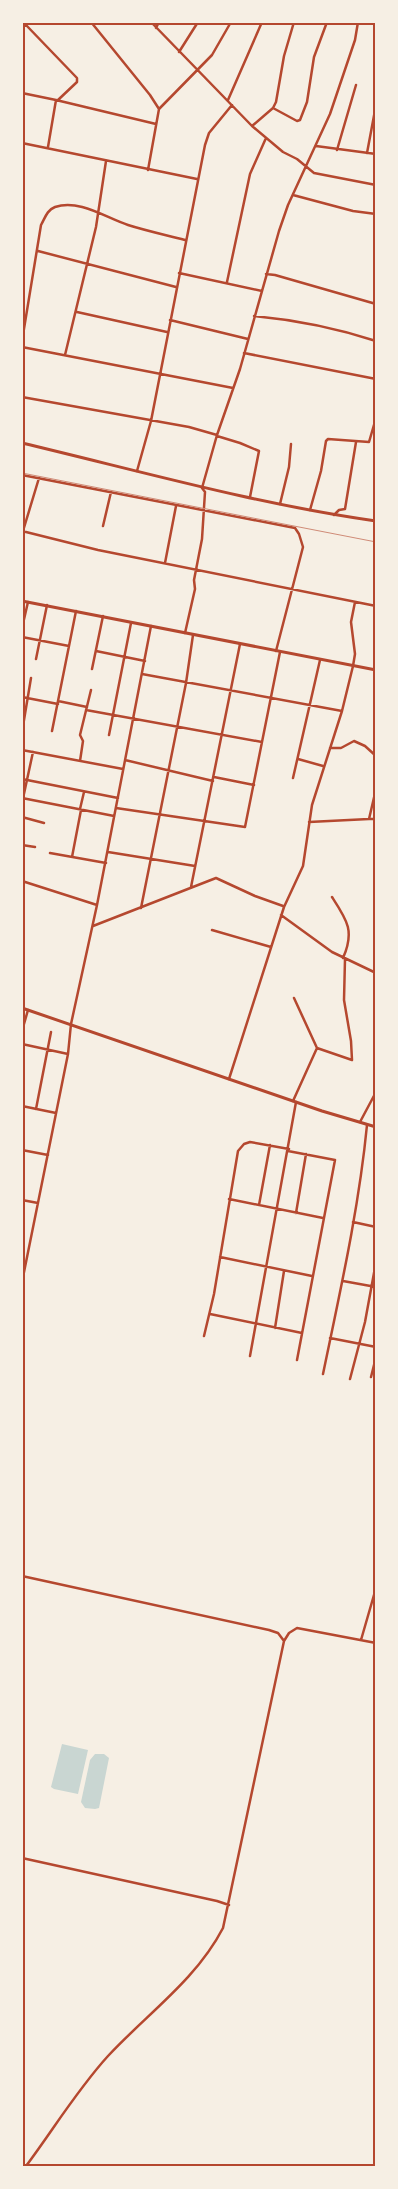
<svg xmlns="http://www.w3.org/2000/svg" width="398" height="2189" viewBox="0 0 398 2189" font-family="'Fira Sans',sans-serif">
	<rect width="100%" height="100%" fill="#f6efe4"/>
	<path fill="#c9d6d2" d="M62 1744 88 1750 78 1794 54 1789 51 1787Z
		M95 1754H104L109 1758 99 1808 95 1809 85 1808 81 1802 90 1760Z"/>
	<g fill="none" stroke-linecap="round" stroke-linejoin="round">
		<path stroke="#b5482f" stroke-width="2.5" d="M91 22 150 95 159 109 148 170
			M151 22 252 126 283 152 297 159 314 173 376 185
			M26 25 77 78V82L58 100
			M22 28 28 22
			M156 28 159 22
			M179 52 198 22
			M22 93 56 100 48 147
			M56 100 156 124
			M228 100 262 22
			M273 108 297 121 300 120 307 102 314 57 327 22
			M159 109 212 55 231 22
			M252 126 273 108 276 102 284 56 294 22
			M22 143 197 179
			M316 146 376 154
			M337 150 356 85
			M367 153 376 105
			M293 195 353 211 376 214
			M38 251 176 287
			M179 273 262 291
			M266 274 275 275 376 304
			M227 282 250 174 266 138
			M77 312 167 332
			M254 316C296 320 336 328 376 341
			M170 320 248 339
			M22 341 41 225C45 218 47 210 55 207 80 199 106 218 128 225 147 231 166 235 185 240
			M22 347 233 388
			M244 353 376 379
			M65 355 96 227 106 161
			M22 397 189 427 217 435
			M217 436 240 443 259 451 250 497
			M137 471 151 421 205 145 209 133 232 105
			M22 475 295 528 299 534 303 547 276 651
			M280 504 289 467 291 444
			M310 510 321 471 326 441 328 439 369 442 376 418
			M334 515 339 510 345 509 356 442
			M103 526 111 492
			M22 531 98 550 376 606
			M23 531 39 478
			M165 563 176 506
			M22 628 28 602
			M185 633 195 589 194 580 202 539 205 492 202 488 217 435 240 369 279 231 288 205 330 114 355 40 358 22
			M22 637 69 646
			M96 651 145 661
			M36 659 47 605
			M92 669 103 616
			M142 674 342 711
			M22 697 58 704
			M58 701 87 707
			M86 710 262 742
			M23 726 31 678
			M52 731 76 611
			M109 735 131 623
			M330 748H341L354 741 365 746 376 756
			M22 750 123 769
			M298 759 323 766
			M125 760 213 781
			M80 761 83 741 80 735 91 690
			M214 777 254 785
			M293 778 320 660
			M22 779 118 798
			M22 798 114 816
			M22 803 33 752
			M116 808 245 827 280 652
			M80 809 84 792
			M22 817 44 823
			M369 819H376
			M309 822 369 819 376 789
			M22 845 35 847
			M108 852 195 866
			M50 853 106 863
			M72 857 81 810
			M22 881 97 905
			M191 887 240 644
			M332 897C347 920 355 931 343 958
			M141 908 186 683 193 635
			M281 915 332 952 376 973
			M93 926 216 878 255 896 283 906
			M212 930 271 947
			M22 1031 28 1010
			M22 1044 68 1054
			M317 1048 352 1060 351 1041 344 1000 345 959
			M229 1079 284 907 303 866 312 805 342 711 353 666 355 654 351 622 355 602
			M293 1101 317 1048 294 998
			M22 1106 56 1113
			M36 1109 51 1032
			M360 1122 376 1092
			M22 1150 48 1155
			M288 1151 335 1160 297 1360
			M229 1199 323 1218
			M22 1200 38 1203
			M259 1205 270 1145
			M296 1213 306 1154
			M353 1222 376 1227
			M220 1257 312 1276
			M343 1281 376 1287
			M22 1282 68 1054 71 1024 97 905 151 626
			M210 1314 302 1333
			M275 1328 284 1271
			M204 1336 214 1294 238 1151 244 1144 250 1142 289 1149
			M330 1338 376 1347
			M250 1356 296 1102
			M323 1374C340 1292 359 1208 367 1125
			M371 1377 376 1357
			M350 1379 365 1322 376 1262
			M22 1576 269 1630 278 1633 284 1641 223 1928C196 1980 147 2014 108 2056 77 2090 53 2130 26 2166
			M361 1640 376 1588
			M284 1641 289 1633 297 1628 376 1643
			M22 1858 217 1901 229 1905"/>
		<path stroke="#b5482f" stroke-width="3" d="M22 443C140 471 256 504 376 521
			M22 601 376 670
			M22 1008 322 1111 376 1127"/>
		<path stroke="#cf8b77" stroke-width="1" d="M22 473 376 542"/>
	</g>
	<rect width="398" height="2189" fill="none" stroke="#f6efe4" stroke-width="48"/>
	<rect x="24" y="24" width="350" height="2141" fill="none" stroke="#b5482f" stroke-width="2"/>
</svg>
